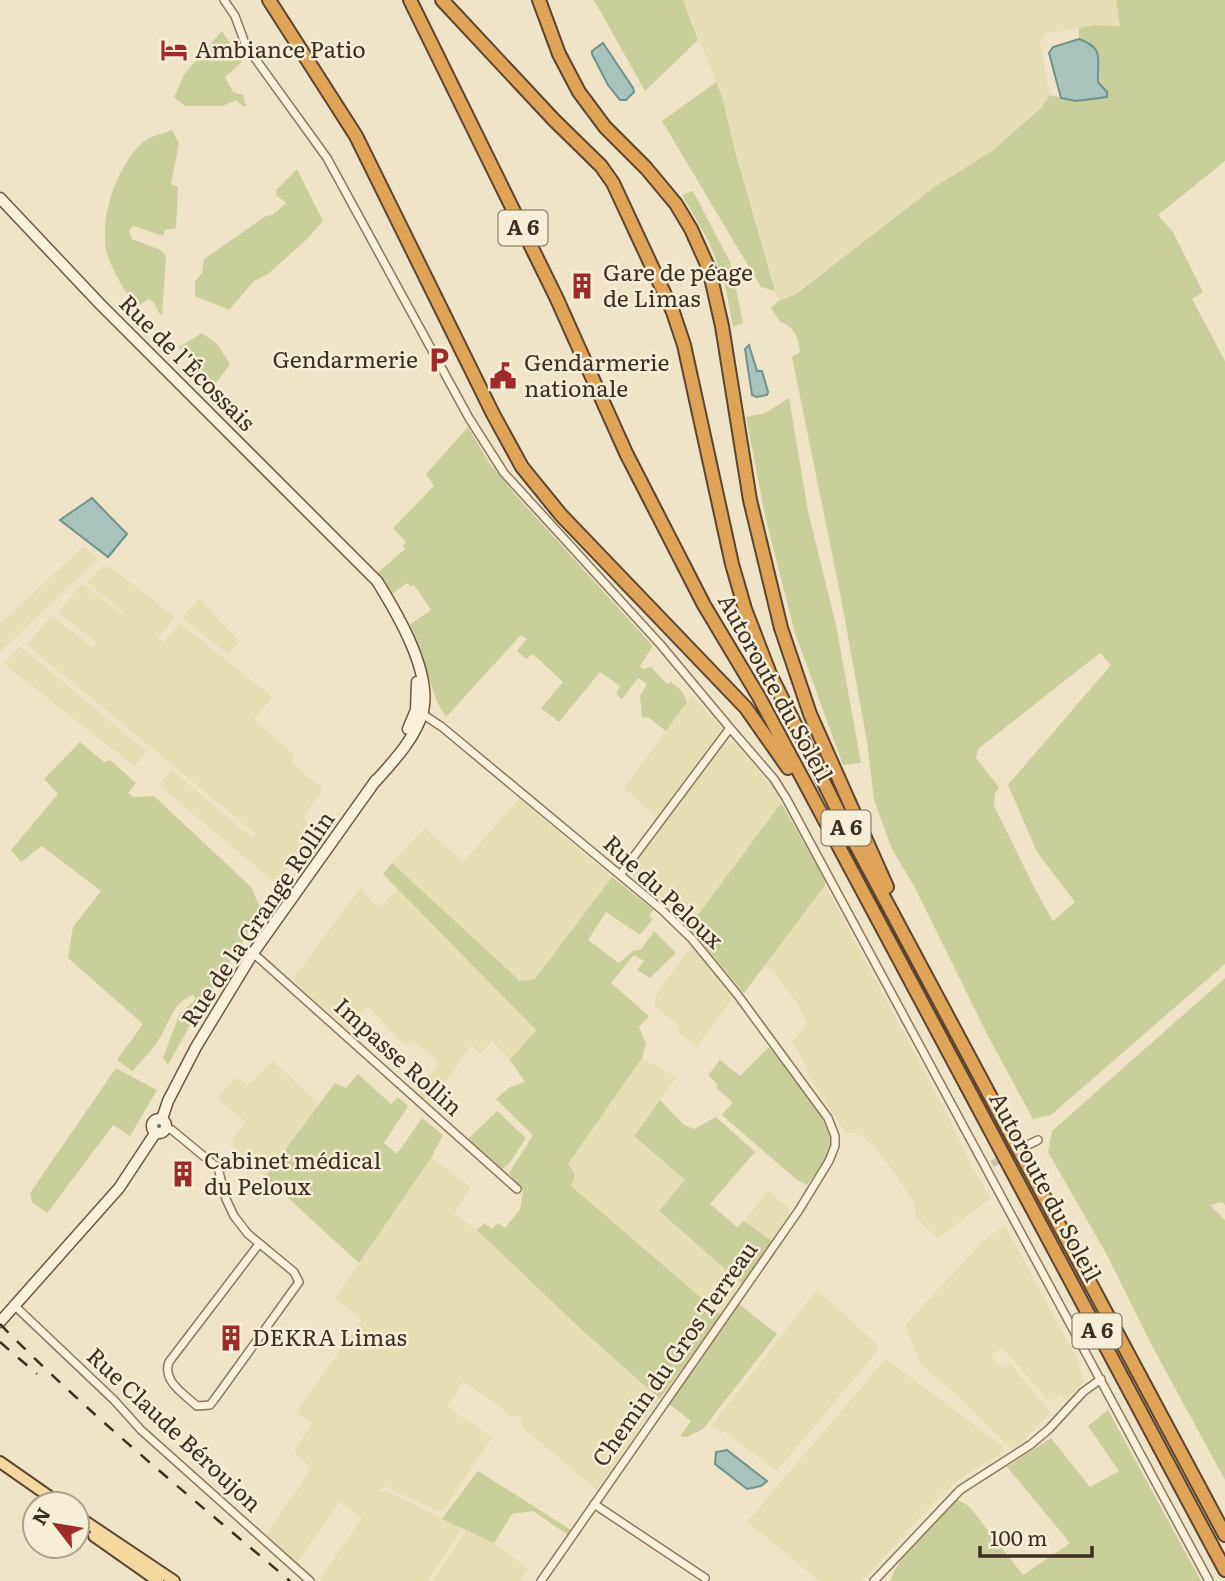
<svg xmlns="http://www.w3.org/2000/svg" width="1225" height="1581" viewBox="0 0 1225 1581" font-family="Literata,serif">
	<rect width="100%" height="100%" fill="#f0e4c8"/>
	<path fill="#e6deb5" d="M683 0H1116L1121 26 1094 25 1045 34 1040 42 1050 95 1041 108 992 151 933 188 795 294 778 301 735 151 722 96Z
		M84 546 98 559 0 652V624Z
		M103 565 114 570 175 617 157 639 164 642 180 623 272 697 254 720 295 755 291 762 323 789 303 817 317 832 276 884 159 785 172 770 252 838 256 834 27 645 51 616 93 647 97 643 58 612 82 584 122 614 123 612 87 582Z
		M199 599 240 641 228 654 182 618Z
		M20 646 147 752 134 766 4 664Z
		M692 696 723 728 658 818 624 788Z
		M726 738 738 746 773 787 781 803 689 927 634 880 631 868Z
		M520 798 612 877 535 979 520 981 392 863 425 828 463 862Z
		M825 885 948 1116 972 1167 991 1198 938 1238 916 1218 915 1204 894 1172 872 1144 854 1132 846 1134 807 1073 806 1066 792 1041 808 1024 797 1003 773 971 763 966Z
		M360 888 379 908 398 889 536 1030 510 1060 492 1041 480 1053 471 1045 429 1106 417 1096 439 1062 413 1040 406 1046 367 1006 347 1028 307 994 293 979Z
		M693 944 734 996 697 1047 677 1031 680 1027 655 1006V998L661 987Z
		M642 1058 676 1077 634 1136 685 1180 659 1212 742 1284 721 1315 570 1186 568 1164Z
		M273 1061 319 1104 265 1177 230 1143 245 1122 217 1098 236 1077 247 1085Z
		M431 1158 471 1187 454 1214 477 1230 504 1253 583 1331 660 1399 597 1490 522 1427 521 1416H509L496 1403 463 1382 447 1407 492 1437 444 1510 438 1511 384 1486 380 1491 390 1493 462 1528 428 1581H322L320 1579 362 1518 340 1501 297 1563 266 1535 311 1469 294 1451 312 1423 296 1412 362 1320 335 1298Z
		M768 1190 788 1207 790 1216 772 1241 744 1221Z
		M1005 1225 1077 1359 1084 1382 1066 1400 1060 1394 1049 1402 1002 1347 990 1357 1002 1368 1010 1363 1050 1412 1022 1442 1011 1449 956 1394 921 1365 905 1325 981 1243Z
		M817 1290 878 1345 875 1354 777 1471 725 1432 716 1430 711 1426Z
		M887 1360 1004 1447 1003 1452 961 1478 938 1498 862 1581H820L747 1522 881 1364Z
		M466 1530 494 1543 528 1569 520 1581H433Z"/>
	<path fill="#c9cf9b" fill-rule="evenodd" d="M594 0H683L698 40 645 91Z
		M1116 0H1225V161L1158 215 1173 232 1203 292 1192 299 1225 361V964L1051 1115 1033 1119 989 1038 915 888 892 849 874 800 867 742 841 598 792 357 800 352C799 338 794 326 780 322L771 308 778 301 796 294 933 188 992 151 1041 108 1050 95 1076 101 1107 92 1098 82C1097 57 1105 49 1079 39V28L1094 25 1120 26ZM1100 653 1111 665 1008 785 1037 852 1075 902 1053 921 1037 893 994 806 995 794 999 787 976 758 978 749Z
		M222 31 242 62 225 77 233 92 243 95 246 106H243L236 100 223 106H185L174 97 185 73Z
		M716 82 722 96 735 151 775 291 761 287 662 121Z
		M172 130 179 143 171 184 178 187 176 228 165 230 163 236 134 226 129 230 132 239 161 250 166 256 162 315 159 313 154 303 149 299 136 307C124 289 111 271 106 249 100 216 117 166 142 143 150 136 162 134 172 130Z
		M297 169 323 221 306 240 268 274 254 281 229 310 195 296V282L202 273 204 259 266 216 273 215 286 203 276 195 277 189Z
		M693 191 731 264 743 323 733 327 725 284 709 242 682 195Z
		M202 333 217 344 230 364 214 386 179 347Z
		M789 398 808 511 836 625 861 763 843 765 794 630 765 515 746 417 765 413Z
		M468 427 488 461 513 492 653 646 640 666 643 669 651 667 667 684 671 682 682 691 687 702 666 731 649 718 642 717 640 696 647 684 638 678 622 699 616 694 620 686 600 672 559 722 541 708 563 682 533 654 526 659 517 651 527 639 521 635 446 717 438 704 409 625 431 610 414 585 411 587 407 583 392 594 376 574 405 549 403 546 406 542 393 528 434 486 426 474Z
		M80 742 104 762 110 760 136 783 128 793 134 797 154 796 251 887 259 905 250 931 198 1011 168 1065 163 1058 179 1015 196 999 193 995C170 1002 167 1033 152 1049 146 1057 139 1062 133 1071L117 1060 143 1024 68 958 73 927 101 891 42 846 21 862 11 850 58 794 44 779Z
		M781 803 825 879V885L744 993 689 927Z
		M392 863 520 981 535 979 612 877 654 910 649 915 653 919 640 935 606 912 588 940 619 963 634 950H641L654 931 676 953 650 978 637 970 644 961 634 955 611 983 649 1016 639 1027 646 1044 642 1058 568 1164 575 1174 571 1186 721 1315 660 1399 583 1331 477 1230 484 1223 492 1229 498 1223 505 1228 520 1209 523 1191 509 1173 533 1135 496 1099 510 1087 525 1082 510 1060 536 1030 383 874Z
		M1225 978V1205L1221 1202 1210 1205 1225 1220V1480L1151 1344 1107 1255 1048 1152 1052 1131Z
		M769 1047C785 1066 836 1123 830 1148 826 1162 815 1173 807 1185L797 1180 722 1115 733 1102 716 1088 718 1085 708 1075 720 1060 740 1076Z
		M116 1068 157 1090 130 1136 113 1125 47 1213 32 1202 30 1193Z
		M358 1074 391 1104 398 1097 408 1106 384 1143 397 1154 422 1118 443 1135 431 1158 359 1263 265 1177 335 1083 346 1088Z
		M660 1100 684 1125 694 1129 716 1117 755 1152 710 1204 737 1227 744 1221 772 1241 742 1284 659 1211 685 1180 634 1136Z
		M497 1111 526 1138 509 1164 500 1171 467 1140Z
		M739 1304 777 1334 703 1429 687 1437 680 1436 691 1421 668 1403Z
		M1108 1410 1201 1581H890C902 1550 933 1522 956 1499L969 1506 1023 1575 1070 1543 1007 1467 1051 1438 1090 1487 1119 1471 1088 1426Z
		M478 1471 571 1530 568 1535 533 1511 512 1514 494 1543 442 1519Z"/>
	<path fill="#a9c4bc" stroke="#6f938a" stroke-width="2" d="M1079 39C1105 49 1097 57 1098 82L1107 92V97L1076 101 1061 98 1049 53 1053 47Z
		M603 43 633 88 634 92 626 100H620L608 85 592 54V51Z
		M749 345 757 371H762L768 392 767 395 757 397 752 395 745 349Z
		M92 498 127 534 108 557 60 520Z
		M727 1450 767 1481 761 1486 747 1489 715 1464 716 1452Z"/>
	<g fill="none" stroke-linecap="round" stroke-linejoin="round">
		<path stroke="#ccc0a6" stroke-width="7" stroke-dasharray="7 3.5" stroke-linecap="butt" d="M992 1164 1030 1144"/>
		<g stroke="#8d765c" stroke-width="10">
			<path id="minor" d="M224 0 235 16 246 46 327 158 469 418 504 473 660 644 730 728 620 875
				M418 711 442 727 661 909 692 939 737 994 828 1118 835 1136V1146L829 1161 799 1210 541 1581
				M730 728 774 779 786 798 1209 1581
				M253 953 517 1189
				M166 1128 172 1130 218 1168 226 1199 234 1216 248 1234 294 1272 299 1282 214 1400 210 1405 197 1406C184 1394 162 1381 169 1362L259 1244
				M1030 1144 1038 1140
				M14 1305 114 1400 141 1430 310 1581
				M594 1504 705 1578
				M874 1581 960 1490 1030 1445 1049 1429 1083 1392 1101 1379"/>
		</g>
		<g stroke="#6f573f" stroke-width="13">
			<path id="secondary" d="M0 198 100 304 377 581C397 613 432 672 423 711 416 738 392 763 374 783
				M408 729 416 710 417 682
				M152 1126a7 7 0 1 1 14 0a7 7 0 1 1-14 0Z
				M162 1119 168 1101 196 1047 253 953 376 780
				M0 1322 119 1188 156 1132"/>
		</g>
		<g stroke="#5b4430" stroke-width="14">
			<path id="primary" d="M0 1462 60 1504
				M77 1516 174 1581
				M94 1536 158 1581"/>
		</g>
		<g stroke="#5b4430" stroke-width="16">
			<path id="motorway" d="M269 0 356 136 493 414 522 467 561 515 746 708 788 768
				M410 0 556 297 626 453 704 605 759 697 1225 1570
				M442 0 554 120 601 166 613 183 673 312 684 345 732 564 745 609 770 674 841 817 1225 1535
				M539 0 559 54 579 92 605 127 646 168 676 204 691 229 709 269 722 326 750 500 781 628 810 714 887 887"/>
		</g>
		<use href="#minor" stroke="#faf1dc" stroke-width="7"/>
		<use href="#secondary" stroke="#faf1dc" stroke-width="10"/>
		<use href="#primary" stroke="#f3d9a0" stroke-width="10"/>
		<use href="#motorway" stroke="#e0a458" stroke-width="12"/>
		<path stroke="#3d2e20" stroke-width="2.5" stroke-dasharray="12 12" stroke-linecap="butt" d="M0 1324C90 1416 191 1497 290 1581
			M0 1342 37 1374"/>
	</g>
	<defs>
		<g id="hotel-bare" transform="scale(2.1)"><path d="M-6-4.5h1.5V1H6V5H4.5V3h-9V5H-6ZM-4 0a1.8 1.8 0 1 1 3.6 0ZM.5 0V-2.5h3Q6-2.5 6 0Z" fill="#9e2a2b" stroke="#f7eed8" stroke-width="2.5" paint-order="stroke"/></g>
		<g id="building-bare" transform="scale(2.1)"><path d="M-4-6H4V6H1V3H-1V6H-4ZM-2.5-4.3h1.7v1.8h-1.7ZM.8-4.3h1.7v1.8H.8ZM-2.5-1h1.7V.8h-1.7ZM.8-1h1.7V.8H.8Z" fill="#9e2a2b" stroke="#f7eed8" stroke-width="2.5" paint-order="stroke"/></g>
		<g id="parking-bare" transform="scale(2.1)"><path d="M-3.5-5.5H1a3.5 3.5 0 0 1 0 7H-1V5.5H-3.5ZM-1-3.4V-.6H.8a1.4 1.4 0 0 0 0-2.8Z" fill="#9e2a2b" stroke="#f7eed8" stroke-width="2.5" paint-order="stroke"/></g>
		<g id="civic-bare" transform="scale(2.1)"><path d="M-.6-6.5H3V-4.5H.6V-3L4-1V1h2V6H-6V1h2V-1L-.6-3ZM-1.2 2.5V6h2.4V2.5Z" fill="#9e2a2b" stroke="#f7eed8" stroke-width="2.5" paint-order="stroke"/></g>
	</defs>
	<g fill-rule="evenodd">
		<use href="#hotel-bare" x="174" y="50"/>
		<use href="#building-bare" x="582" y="286"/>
		<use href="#parking-bare" x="439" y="360"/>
		<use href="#civic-bare" x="503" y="376"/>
		<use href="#building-bare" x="183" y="1174"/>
		<use href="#building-bare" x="231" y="1338"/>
	</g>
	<g text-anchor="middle" stroke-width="5" stroke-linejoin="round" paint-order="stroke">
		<g fill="#f7eed8" stroke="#756857" stroke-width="2">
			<rect x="498.5" y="210.5" width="49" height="35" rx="5"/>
			<rect x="821.5" y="810.5" width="49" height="35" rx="5"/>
			<rect x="1072.5" y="1313.5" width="49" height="35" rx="5"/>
		</g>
		<g font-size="21" font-weight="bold" fill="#3d2e20">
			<text x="523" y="235">A 6</text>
			<text x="846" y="835">A 6</text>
			<text x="1097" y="1338">A 6</text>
		</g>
		<g font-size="23" fill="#3d2e20" stroke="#f7eed8" text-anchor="start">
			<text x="195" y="58">Ambiance Patio</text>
			<text x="603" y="281">Gare de péage<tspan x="603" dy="26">de Limas</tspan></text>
			<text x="418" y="368" text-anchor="end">Gendarmerie</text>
			<text x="524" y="371">Gendarmerie<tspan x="524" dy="26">nationale</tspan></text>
			<text x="204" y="1169">Cabinet médical<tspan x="204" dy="26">du Peloux</tspan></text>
			<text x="252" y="1346">DEKRA Limas</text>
		</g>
		<g font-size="23" fill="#3d2e20" stroke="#f7eed8">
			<text transform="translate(187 363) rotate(45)" y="8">Rue de l'Écossais</text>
			<text transform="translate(775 688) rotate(61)" y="8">Autoroute du Soleil</text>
			<text transform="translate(663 892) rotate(43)" y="8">Rue du Peloux</text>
			<text transform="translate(258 919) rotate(-56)" y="8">Rue de la Grange Rollin</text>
			<text transform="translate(398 1057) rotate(42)" y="8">Impasse Rollin</text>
			<text transform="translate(1045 1187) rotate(62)" y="8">Autoroute du Soleil</text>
			<text transform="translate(675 1354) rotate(-55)" y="8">Chemin du Gros Terreau</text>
			<text transform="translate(174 1430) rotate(43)" y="8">Rue Claude Béroujon</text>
		</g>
	</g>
	<g transform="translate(56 1525) rotate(301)"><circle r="33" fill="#f7eed8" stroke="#ada18e" stroke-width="2"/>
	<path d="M0-5L12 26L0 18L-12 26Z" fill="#9e2a2b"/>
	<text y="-10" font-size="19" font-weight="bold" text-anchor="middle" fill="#3d2e20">N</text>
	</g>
	<path d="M980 1546v10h112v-10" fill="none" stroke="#3d2e20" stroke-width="3.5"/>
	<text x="990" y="1546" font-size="21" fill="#3d2e20" stroke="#f7eed8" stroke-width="5" paint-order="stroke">100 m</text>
</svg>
